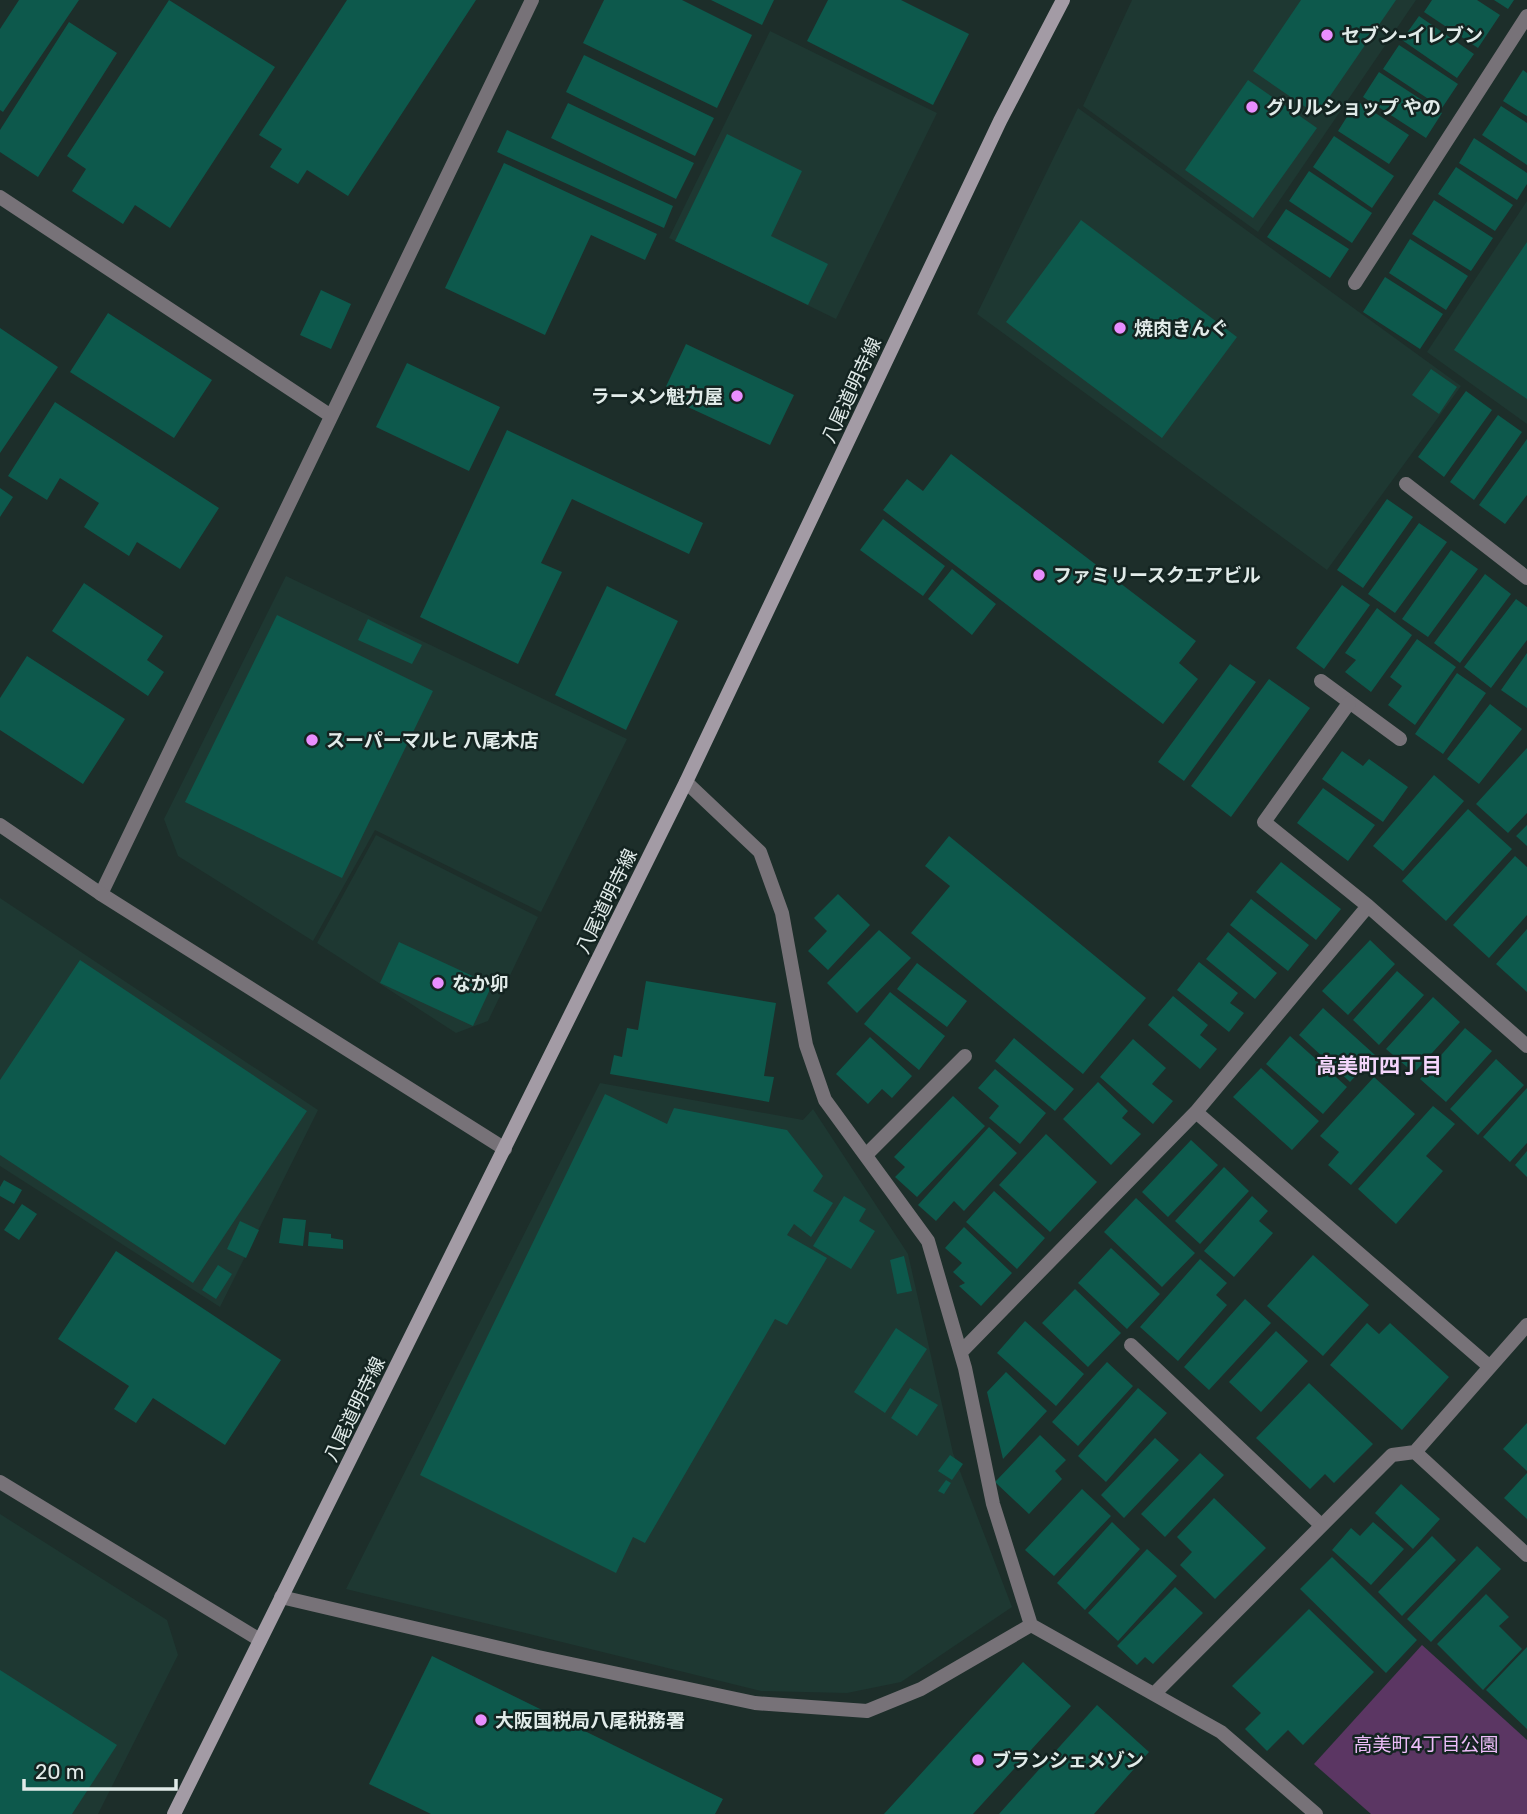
<svg xmlns="http://www.w3.org/2000/svg" width="1527" height="1814" viewBox="0 0 1527 1814" font-family="Rubik,'Noto Sans JP',sans-serif">
	<rect width="100%" height="100%" fill="#1d2e2a"/>
	<path fill="#1e3832" d="M1132 0H1416L1258 232 1083 106Z
		M770 31 937 113 836 319 669 238Z
		M1078 108 1461 386 1327 570 977 314Z
		M1527 201V424L1427 352Z
		M286 576 627 739 541 912 375 830 313 941 178 856 164 819Z
		M376 835 538 917 488 1021 456 1033 317 943Z
		M0 898 318 1110 220 1307 0 1166Z
		M600 1083 803 1120 813 1109 908 1254 953 1453 1012 1607 901 1682 847 1693 761 1691 346 1589Z
		M0 1514 167 1620 178 1655 98 1814H0Z"/>
	<path fill="#5b3663" d="M1422 1645 1527 1740V1814H1371L1314 1764Z"/>
	<path fill="#0d594c" d="M19 0H79L3 112 0 110V29Z
		M169 0 275 67 170 228 135 205 123 224 72 191 86 169 67 156Z
		M347 0H476L348 196 307 170 298 184 270 167 282 149 259 135Z
		M604 0H682L752 35 717 108 583 43Z
		M711 0H774L762 25Z
		M828 0H901L969 34 933 105 807 41Z
		M1301 0H1396L1317 115 1253 71Z
		M1432 0H1477L1500 15 1478 48 1424 12Z
		M1494 0H1514L1508 9Z
		M1419 16 1474 54 1457 78 1402 40Z
		M69 22 117 53 38 177 0 152V130Z
		M1399 45 1458 84 1442 108 1383 69Z
		M584 55 714 118 695 156 566 92Z
		M1523 70 1527 73V116L1503 101Z
		M1379 72 1442 113 1426 138 1363 97Z
		M1248 80 1317 128 1253 218 1185 170Z
		M1357 101 1409 135 1389 164 1338 131Z
		M568 103 694 163 676 199 551 138Z
		M1501 106 1527 123V165L1482 135Z
		M507 130 673 206 664 228 497 152Z
		M727 134 802 171 771 236 828 264 808 305 675 241Z
		M1334 136 1394 176 1372 208 1313 167Z
		M1474 138 1527 173V184L1517 200 1459 163Z
		M504 163 657 234 645 260 591 235 545 335 445 288Z
		M1456 167 1513 205 1495 231 1438 194Z
		M1309 171 1372 213 1352 243 1289 201Z
		M1434 200 1493 238 1471 271 1412 234Z
		M1286 209 1349 249 1330 278 1267 237Z
		M1081 220 1237 337 1162 438 1006 322Z
		M1410 239 1468 276 1446 310 1389 273Z
		M1527 242V399L1454 350Z
		M1385 277 1443 314 1420 349 1363 312Z
		M321 290 351 304 331 349 300 335Z
		M108 313 212 380 174 438 70 372Z
		M0 328 58 367 0 453Z
		M686 344 794 395 770 445 662 395Z
		M407 363 500 407 469 471 376 427Z
		M1431 369 1457 387 1439 414 1412 395Z
		M1466 391 1492 410 1444 477 1418 457Z
		M55 402 219 508 180 569 137 542 129 556 84 527 99 503 60 478 47 500 8 476Z
		M1498 415 1522 432 1474 500 1450 482Z
		M507 430 703 523 689 554 572 499 541 563 562 572 518 664 420 617Z
		M1527 439V495L1505 524 1479 505Z
		M951 454 1196 641 1179 663 1198 679 1163 724 883 510 907 479 923 491Z
		M0 488 13 497 0 517Z
		M1387 499 1413 517 1363 588 1337 570Z
		M883 519 945 566 923 596 860 550Z
		M1419 523 1447 542 1395 613 1368 594Z
		M1451 550 1478 569 1428 637 1402 619Z
		M952 569 996 604 972 635 928 599Z
		M1485 574 1511 594 1460 663 1434 643Z
		M84 583 163 636 147 660 164 672 148 696 52 631Z
		M1342 585 1370 605 1324 669 1296 648Z
		M607 586 678 621 626 730 555 695Z
		M1516 599 1527 607V640L1491 688 1464 667Z
		M1377 608 1412 635 1371 692 1345 672 1356 660 1345 653Z
		M277 615 433 691 342 878 185 802Z
		M368 619 422 645 412 664 358 640Z
		M1417 639 1456 667 1415 725 1388 705 1402 686 1390 677Z
		M1527 653V708L1501 690Z
		M27 656 125 719 83 784 0 730V698Z
		M1230 664 1256 682 1184 781 1158 762Z
		M1457 673 1486 693 1443 754 1415 734Z
		M1269 679 1310 708 1231 817 1191 786Z
		M1490 704 1522 729 1479 784 1447 759Z
		M1527 748V813L1508 833 1476 804Z
		M1342 751 1363 766 1369 759 1408 787 1383 822 1322 779Z
		M1434 775 1464 801 1403 871 1373 846Z
		M1323 788 1375 825 1348 861 1297 823Z
		M1468 809 1512 849 1446 921 1402 881Z
		M1527 825V846L1516 836Z
		M949 836 1146 998 1083 1074 911 933 950 886 925 866Z
		M1515 856 1527 867V915L1489 958 1453 925Z
		M1281 862 1341 909 1316 940 1256 892Z
		M838 894 870 925 828 970 808 951 827 931 814 918Z
		M1251 899 1309 945 1288 971 1230 925Z
		M1527 929V992L1496 964Z
		M879 930 911 958 857 1013 827 983Z
		M1228 932 1277 973 1255 999 1206 959Z
		M1370 940 1395 964 1348 1015 1322 991Z
		M399 942 492 985 473 1026 380 983Z
		M80 960 307 1111 193 1283 0 1155V1080Z
		M1199 962 1238 993 1230 1003 1244 1013 1229 1032 1177 990Z
		M917 963 967 1001 947 1027 897 989Z
		M1397 971 1424 995 1379 1045 1353 1020Z
		M646 981 776 1003 764 1076 774 1077 769 1102 610 1074 614 1055 622 1057 627 1028 638 1030Z
		M890 992 945 1036 919 1070 864 1024Z
		M1173 996 1208 1025 1200 1035 1217 1049 1200 1069 1148 1025Z
		M1433 997 1460 1022 1414 1073 1386 1049Z
		M1323 1008 1375 1055 1350 1082 1299 1035Z
		M1465 1028 1492 1051 1446 1102 1420 1079Z
		M1290 1036 1347 1087 1323 1114 1266 1064Z
		M870 1037 912 1076 892 1098 882 1089 868 1104 836 1074Z
		M1014 1038 1074 1089 1055 1111 995 1061Z
		M1133 1039 1166 1068 1152 1084 1173 1101 1153 1124 1100 1077Z
		M1496 1059 1524 1085 1478 1135 1450 1109Z
		M1261 1068 1319 1121 1292 1150 1233 1097Z
		M995 1069 1046 1113 1020 1144 989 1118 999 1106 978 1088Z
		M1374 1077 1415 1114 1351 1185 1328 1165 1339 1152 1320 1136Z
		M1098 1082 1128 1111 1122 1118 1141 1134 1111 1165 1063 1119Z
		M1527 1088V1143L1510 1162 1483 1137Z
		M605 1094 667 1124 674 1108 787 1130 823 1176 813 1191 833 1203 811 1237 794 1224 787 1235 827 1258 787 1325 775 1319 645 1543 633 1537 616 1573 420 1475Z
		M953 1096 985 1126 917 1197 895 1177 905 1167 894 1157Z
		M1433 1106 1455 1124 1426 1156 1443 1171 1396 1224 1358 1189Z
		M989 1127 1017 1153 964 1211 954 1201 936 1221 918 1205Z
		M1046 1134 1097 1182 1050 1232 999 1185Z
		M1191 1140 1218 1165 1168 1217 1142 1192Z
		M1527 1151V1177L1515 1165Z
		M1224 1167 1249 1191 1200 1244 1175 1221Z
		M4 1180 22 1190 14 1204 0 1196V1187Z
		M994 1191 1045 1238 1017 1269 966 1222Z
		M844 1196 866 1209 859 1221 875 1231 851 1269 813 1246Z
		M1252 1196 1268 1211 1259 1221 1273 1233 1234 1277 1204 1251Z
		M1136 1198 1195 1253 1162 1287 1104 1232Z
		M22 1204 37 1214 19 1240 4 1230Z
		M283 1218 306 1220 303 1246 279 1243Z
		M240 1221 259 1230 246 1258 227 1249Z
		M964 1227 1012 1273 981 1306 959 1286 965 1283 953 1272 962 1263 945 1248Z
		M309 1232 331 1234V1238L343 1240V1249L308 1246Z
		M1111 1248 1160 1294 1127 1329 1078 1283Z
		M116 1251 281 1360 225 1445 153 1398 136 1423 114 1409 129 1386 58 1339Z
		M1313 1255 1369 1305 1323 1356 1267 1306Z
		M904 1256 912 1291 897 1294 890 1260Z
		M1200 1259 1227 1283 1216 1295 1227 1305 1178 1361 1140 1327Z
		M218 1265 232 1274 216 1299 202 1290Z
		M1075 1289 1121 1333 1088 1367 1042 1323Z
		M1245 1299 1271 1323 1209 1390 1184 1367Z
		M1025 1321 1084 1374 1056 1406 997 1353Z
		M1367 1323 1379 1334 1390 1323 1449 1377 1402 1430 1330 1365Z
		M896 1328 927 1349 885 1413 854 1392Z
		M1276 1331 1308 1361 1261 1412 1229 1382Z
		M1107 1362 1133 1386 1078 1446 1052 1422Z
		M1006 1372 1047 1411 1003 1459 987 1392Z
		M1309 1383 1373 1444 1334 1483 1325 1474 1310 1489 1256 1438Z
		M910 1388 938 1405 917 1436 891 1418Z
		M1138 1388 1167 1413 1106 1482 1078 1456Z
		M1527 1423V1471L1503 1449Z
		M1040 1435 1066 1460 1055 1471 1062 1479 1029 1514 995 1482Z
		M1155 1438 1179 1460 1124 1518 1101 1495Z
		M1200 1453 1224 1475 1165 1537 1141 1514Z
		M950 1455 963 1464 952 1480 938 1471Z
		M1527 1473V1519L1504 1498Z
		M946 1480 951 1483 944 1494 938 1491Z
		M1401 1484 1440 1519 1413 1549 1375 1513Z
		M1082 1489 1111 1516 1054 1576 1025 1550Z
		M1214 1498 1266 1548 1215 1599 1180 1565 1192 1552 1177 1537Z
		M1112 1522 1140 1549 1085 1610 1057 1583Z
		M1373 1522 1404 1549 1371 1585 1332 1550 1351 1528 1360 1536Z
		M1432 1536 1456 1560 1402 1616 1378 1592Z
		M1477 1546 1501 1569 1431 1642 1407 1619Z
		M1147 1549 1177 1576 1118 1641 1088 1613Z
		M1332 1557 1417 1640 1386 1673 1300 1589Z
		M1175 1587 1203 1613 1153 1664 1145 1657 1137 1665 1117 1646Z
		M1486 1594 1509 1617 1499 1626 1522 1649 1483 1690 1437 1644Z
		M1309 1609 1374 1672 1303 1745 1288 1730 1267 1751 1245 1729 1261 1713 1232 1686Z
		M1527 1647V1729L1486 1690Z
		M432 1656 723 1799 715 1814H431L369 1784Z
		M1023 1662 1071 1706 973 1814H884Z
		M0 1670 117 1745 72 1814H0Z
		M1097 1705 1149 1752 1094 1814H999Z"/>
	<g fill="none" stroke-linecap="round" stroke-linejoin="round">
		<path stroke="#777278" stroke-width="14" d="M1355 283 1527 16
			M1406 484 1527 578
			M1321 681 1400 739
			M866 1155 965 1056
			M1131 1345 1321 1525"/>
		<path stroke="#777278" stroke-width="14" d="M0 197 331 416
			M1349 703 1264 822 1368 906 1527 1046
			M686 782 760 852 782 913 806 1045 825 1100 928 1241 965 1368 993 1504 1031 1625 1221 1732 1316 1814
			M101 894 532 0
			M1196 1112 1490 1367
			M961 1352 1196 1112 1368 906
			M1415 1452 1527 1555
			M0 1482 260 1640
			M281 1597 538 1657 755 1703 867 1711 921 1689 1031 1625
			M1154 1694 1392 1455 1415 1452 1527 1325"/>
		<path stroke="#777278" stroke-width="14" d="M0 825 101 894 505 1149"/>
		<path stroke="#a39ba5" stroke-width="14" d="M174 1814 686 782 1000 121 1063 0"/>
	</g>
	<g fill="#e98efe" stroke="#142421" stroke-width="2.5">
		<circle cx="1327" cy="35" r="7"/>
		<circle cx="1252" cy="107" r="7"/>
		<circle cx="1120" cy="328" r="7"/>
		<circle cx="737" cy="396" r="7"/>
		<circle cx="1039" cy="575" r="7"/>
		<circle cx="312" cy="740" r="7"/>
		<circle cx="438" cy="983" r="7"/>
		<circle cx="481" cy="1720" r="7"/>
		<circle cx="978" cy="1760" r="7"/>
	</g>
	<g text-anchor="middle" stroke-width="5" stroke-linejoin="round" paint-order="stroke">
		<g font-size="19" font-weight="bold" fill="#e1ebe9" stroke="#142421" text-anchor="start">
			<text x="1341" y="42">セブン-イレブン</text>
			<text x="1266" y="114">グリルショップ やの</text>
			<text x="1134" y="335">焼肉きんぐ</text>
			<text x="723" y="403" text-anchor="end">ラーメン魁力屋</text>
			<text x="1053" y="582">ファミリースクエアビル</text>
			<text x="326" y="747">スーパーマルヒ 八尾木店</text>
			<text x="452" y="990">なか卯</text>
			<text x="495" y="1727">大阪国税局八尾税務署</text>
			<text x="992" y="1767">ブランシェメゾン</text>
		</g>
		<g font-size="19" fill="#e1ebe9" stroke="#142421">
			<text transform="translate(851 390) rotate(-65)" y="7">八尾道明寺線</text>
			<text transform="translate(606 901) rotate(-64)" y="7">八尾道明寺線</text>
			<text transform="translate(354 1409) rotate(-64)" y="7">八尾道明寺線</text>
		</g>
		<g font-size="19" fill="#edbdf9" stroke="#142421">
			<text x="1426" y="1751">高美町4丁目公園</text>
		</g>
		<g font-size="21" font-weight="bold" fill="#f4d6fc" stroke="#142421">
			<text x="1379" y="1073">高美町四丁目</text>
		</g>
	</g>
	<path d="M24 1779v10h152v-10" fill="none" stroke="#e1ebe9" stroke-width="3.5"/>
	<text x="35" y="1779" font-size="21" fill="#e1ebe9" stroke="#142421" stroke-width="5" paint-order="stroke">20 m</text>
</svg>
